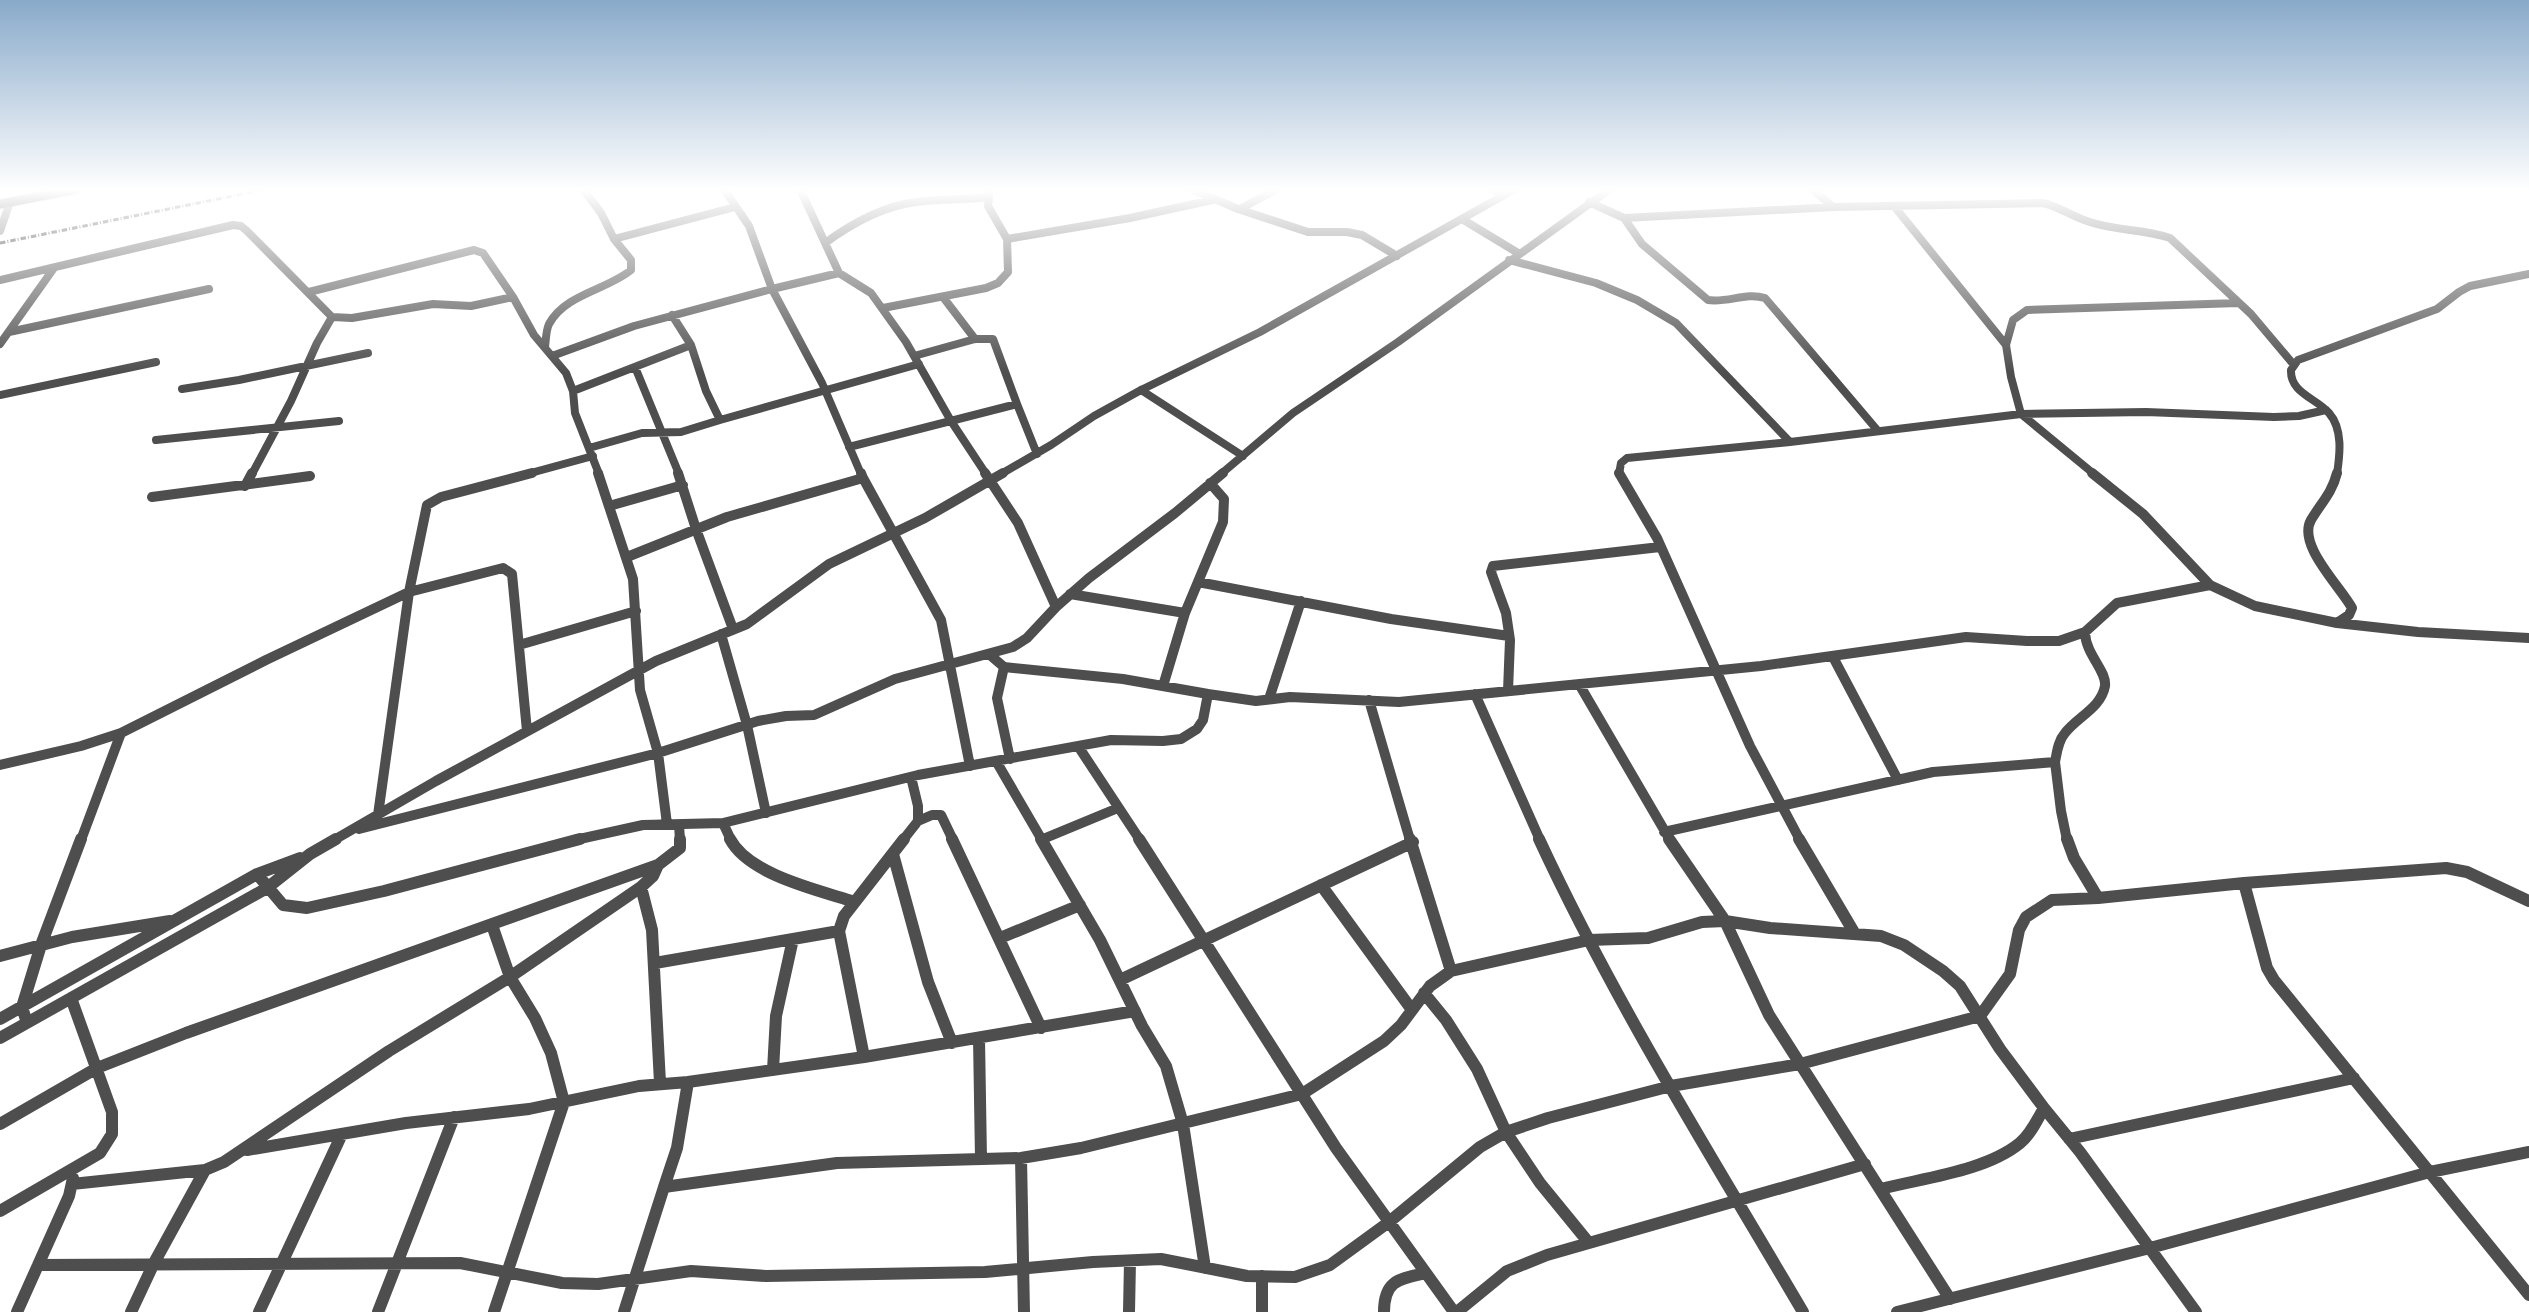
<svg xmlns="http://www.w3.org/2000/svg" width="2529" height="1312" viewBox="0 0 2529 1312" font-family="Cabin,sans-serif">
	<rect width="100%" height="100%" fill="#fff"/>
	<g fill="none" stroke-linecap="round" stroke-linejoin="round">
		<g stroke="#dbdbdb" stroke-width="11">
			<path id="primary" d="M0 204 77 189"/>
		</g>
		<path stroke="#4e4e4e" stroke-width="8" d="M800 189 839 273
			M1191 189 1238 209 1308 232H1347L1362 235 1397 256
			M1491 189 1502 195
			M1812 189 1833 207
			M989 197 988 206 1007 239 1130 218 1212 200
			M1589 202 1624 218 1642 244 1708 300C1728 303 1746 292 1765 298L1878 431
			M1894 206 2006 345
			M1240 209 1277 189
			M1624 218 1833 207 2043 203C2060 207 2073 217 2090 222 2116 231 2144 229 2170 238L2251 314 2294 365
			M1462 219 1518 253
			M0 231 10 202
			M614 239 735 207
			M825 243C851 224 883 206 916 202 940 199 965 200 989 197V189
			M1509 260 1596 283 1637 300 1676 323 1790 442 2021 414 2146 412 2274 417 2299 416 2326 410
			M0 280 233 225 241 226 247 231 332 317 352 318 433 304 471 306 513 297 534 335 566 373 573 391 575 413 599 474
			M309 292 474 250 483 253 513 297
			M943 297 975 339
			M883 308 986 288 998 283 1008 272 1007 239
			M9 332 209 289
			M0 344 54 268
			M545 347C546 339 546 330 549 324 565 294 607 290 631 270V260L614 239 601 213 583 189
			M552 356 634 326 772 289 749 226 724 189
			M914 356 975 339H993L1017 404
			M635 367 679 474
			M182 389 239 380 368 353
			M1141 390 1243 456
			M573 391 691 345
			M0 395 156 362
			M720 420 919 364
			M156 440 339 421
			M849 447 1017 404 1037 454
			M589 448 642 433 681 432 720 420 706 391 691 345 672 315
			M252 474 291 401 317 343 332 317
			M527 474 593 456
			M861 474 822 383 772 289 839 273 871 293 906 342 951 421 986 474
			M1001 474 1051 445 1094 416 1141 390 1260 332 1515 189
			M1221 474 1293 413 1398 342 1610 189
			M1619 474 1621 463 1627 458 1790 442
			M2094 474 2021 414 2011 377 2006 345 2013 320 2027 310 2238 303
			M2337 474C2340 454 2343 429 2329 413 2316 398 2290 393 2291 370L2298 360 2437 309 2459 292 2470 286 2529 274"/>
		<path stroke="#4e4e4e" stroke-width="10" d="M598 473 633 579 640 690 658 753 667 824
			M678 473 696 529 733 629
			M861 473 863 478
			M985 473 1018 523 1056 607
			M1619 473 1657 538 1750 746 1800 840
			M2092 473 2143 514 2210 585
			M245 486 252 473
			M152 497 310 476
			M609 506 683 485
			M627 557 727 517 863 478 941 620 970 766
			M1198 582 1391 619 1509 636
			M1070 594 1185 613
			M2337 623 2418 632 2529 638
			M721 634 747 725 766 813
			M519 645 636 611
			M1833 657 1898 780
			M1004 667 997 698 1010 759
			M1579 684 1670 840
			M1163 686 1185 613 1223 522 1224 499 1210 483
			M1508 691 1510 640 1506 613 1491 572 1493 566 1660 547
			M1208 694 1256 701 1290 697 1399 702 1761 666 1966 637 2027 641H2059L2085 632 2117 603 2210 585 2255 606 2337 623 2349 615 2352 608C2340 586 2297 545 2311 520 2321 503 2332 493 2337 473
			M1475 694 1540 840
			M1269 699 1301 601
			M1369 700 1410 840
			M1078 746 1140 840
			M996 761 1042 840
			M2055 762 2061 811 2067 840
			M0 765 81 746 121 733
			M378 815 409 592 427 505 441 497 532 473
			M918 821 932 815H941L953 840
			M723 823 731 840
			M679 825 680 840
			M359 829 658 753 758 721 786 716 814 715 895 679 1013 647 1027 638 1056 607 1089 578 1175 513 1223 473
			M1664 832 1933 772 2055 762C2057 752 2058 741 2065 733 2077 717 2101 708 2105 686 2107 671 2086 655 2085 633
			M1043 839 1118 808
			M81 840 121 733 266 660 409 592 503 568 512 574 527 731
			M334 840 436 781 656 661 747 624 829 564 925 518 1003 473
			M575 840 643 825 723 823 918 775 1111 740 1163 741 1181 739 1197 729 1203 720 1208 694 1123 679 1004 667 990 655
			M903 840 918 821V806L911 777"/>
		<path stroke="#4e4e4e" stroke-width="12" d="M730 839C749 875 818 890 855 902
			M952 839 1041 1028
			M1041 839 1100 940 1142 1026 1166 1066 1183 1124 1205 1268
			M1139 839 1336 1148 1454 1312
			M1410 839 1451 971
			M1539 839C1615 1003 1712 1157 1803 1312
			M1669 839 1725 921 1769 1015 1950 1299
			M1799 839 1855 934
			M893 854 928 982 952 1043
			M257 874 283 905 307 908 384 891 580 839
			M2244 883 2446 868 2467 872 2529 901
			M1321 885 1412 1010
			M641 887 652 930 660 1083
			M2098 898 2244 883 2267 968 2274 980 2529 1295
			M492 925 510 977 535 1018 551 1053 564 1102 494 1312
			M839 931 864 1057 1135 1011
			M1000 938 1080 905
			M0 956 72 937 170 921
			M655 963 839 931 844 916 904 839
			M1120 980 1413 842
			M1424 993 1446 1020 1477 1069 1506 1132 1540 1183 1589 1243
			M0 1019 257 874 300 858
			M27 1023 22 1007 41 945 81 839
			M0 1038 267 888 310 854 336 839
			M979 1038 981 1159
			M773 1070 776 1016 793 939
			M688 1082 864 1057
			M2044 1108 2080 1152 2196 1312
			M0 1124 97 1068 186 1033 658 865 680 848V839
			M2069 1139 2354 1078
			M247 1150 406 1123 529 1109 639 1086 688 1082 677 1148 664 1187
			M1021 1158 1024 1312
			M72 1184 205 1170 224 1162 389 1051 510 977 641 887 653 876 658 865
			M0 1211 100 1153 112 1134V1112L71 998
			M38 1265 460 1263 562 1283 598 1284 691 1271 766 1276 985 1272 1093 1262 1161 1259 1247 1276 1295 1277 1330 1265 1389 1222 1480 1147 1506 1132 1548 1118 1671 1086 1800 1064 1980 1016 2010 974 2019 930 2026 917 2052 900 2098 898 2074 858 2067 839
			M1262 1276V1312
			M17 1312 69 1196 73 1178
			M131 1312 154 1263 205 1170
			M259 1312 342 1134
			M378 1312 454 1117
			M624 1312 664 1187 837 1163 1021 1158 1081 1148 1302 1094 1384 1041 1401 1025 1430 986 1451 971 1589 940 1648 938 1702 922 1725 921 1770 928 1881 936 1904 945 1943 971 1960 986 2000 1049 2044 1108C2037 1120 2031 1134 2020 1143 1986 1171 1923 1178 1881 1189
			M1129 1312 1130 1261
			M1384 1312C1384 1280 1399 1279 1426 1273
			M1457 1312 1507 1271 1547 1255 1865 1164
			M1897 1312 2150 1248 2430 1172 2529 1152"/>
		<use href="#primary" stroke="#000" stroke-width="9"/>
		<path stroke="#000" stroke-width="3" stroke-dasharray="5.5 2 1 2" stroke-linecap="butt" d="M0 243 267 189"/>
	</g>
	<linearGradient id="sky" x2="0" y2="1"><stop stop-color="#89aaca"/><stop offset="0.51" stop-color="#fff"/><stop offset="1" stop-color="#fff" stop-opacity="0"/></linearGradient>
	<rect width="2529" height="373" fill="url(#sky)"/>
</svg>
